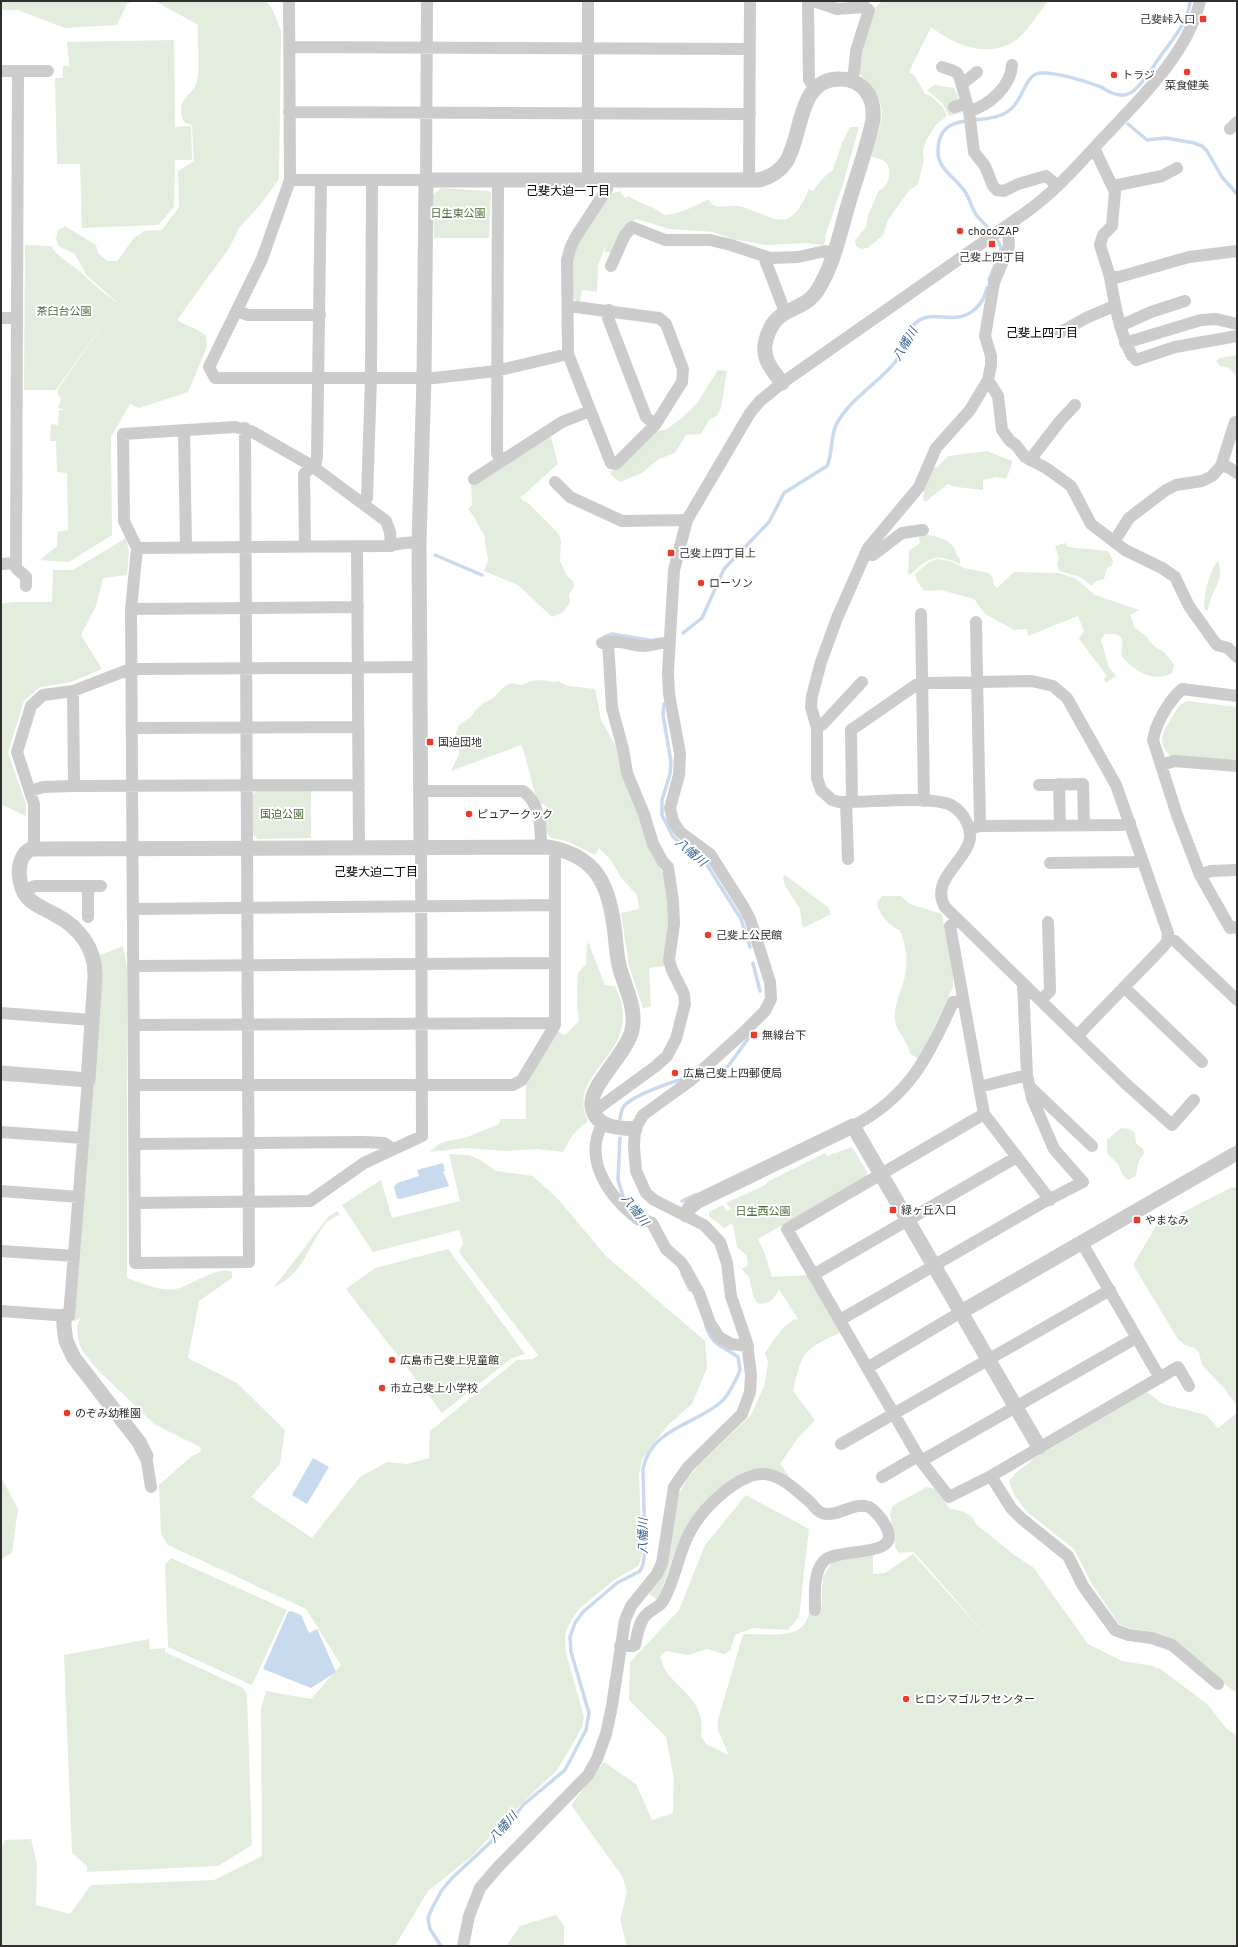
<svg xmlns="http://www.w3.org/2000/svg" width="1238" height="1947" viewBox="0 0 1238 1947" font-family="Overpass,'Noto Sans JP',sans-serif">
	<rect width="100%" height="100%" fill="#fff"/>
	<path fill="#e3eddd" d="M1 1H133L127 4 117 25 65 28 17 10H1Z
		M155 1H266L273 10 281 31 279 179 261 204 239 228 230 247 177 320C186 326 198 328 206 336L207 347 188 392 139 408 130 404 111 437 112 535 69 562 40 560 57 546 58 532 68 530 67 473 57 472 56 441H50L51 424 58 425 59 410H65L58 408 61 399 58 394V389L113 310 56 390H24L25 245 51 246C56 256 66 260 74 267 89 279 102 293 118 303L87 276 75 254 58 246 56 238 58 230 65 226 96 245 98 253 107 261H117L134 238 144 231 162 230 179 207 178 171 194 161 192 125 184 122C173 98 195 95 197 81 200 63 197 43 198 25Z
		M882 1H1048C1040 12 1023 37 1012 43 983 58 954 44 931 27L909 72 915 76 925 94 931 96 943 107 947 116 936 125 926 140 923 151 924 160 918 184 915 187 910 189 888 220 883 235 868 248 860 249 856 246 855 240 866 227 868 215 879 190C888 189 893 169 886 163 883 159 876 158 871 156 883 113 892 109 859 73L858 55 875 8Z
		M174 40 175 127 191 126 192 160H175L174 207 158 225 82 228 80 164H57L55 78H63V66H69L67 42Z
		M934 85 954 88 958 97 956 102 959 110 963 112 949 116 943 104 927 90Z
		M850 127H859L843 184 825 236 826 240 823 245 805 243 766 245 732 239 713 232 669 229 637 219 631 222 612 253 605 252V247L598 266 597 292 582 290 580 302H577L572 296V263L576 246 610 194 620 191 625 198 629 196C640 205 653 205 664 215 676 215 696 206 708 199 716 213 728 203 739 206 774 215 788 239 809 189L813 191C816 186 828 172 833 170L842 143Z
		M441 188 489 191 491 194 489 238H434L433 195Z
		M1237 355V377L1229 368 1220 366 1216 361 1219 358Z
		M718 370 727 371 721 408 717 416 709 420 701 434 686 435 675 453 659 459 642 473 620 482 610 474 612 470 650 433 667 429 683 417 697 403Z
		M550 433 558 464 520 498 529 504 559 534 561 540 560 561 567 576 573 581 574 586 569 595 570 603 562 613 552 617 518 585 484 571 488 560 485 542V537C479 528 476 518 468 509L472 505 471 484Z
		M987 451 1012 461 1011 467 1006 479 997 477 983 480V490L956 487 947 484C945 487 929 499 926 502L923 500 924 491 934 467H937L948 456Z
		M921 535C930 534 946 538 952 545 956 549 955 555 960 559V564C945 557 935 554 921 565 917 569 913 573 908 575L909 551 920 543 919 538Z
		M126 538 129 552 127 575 103 578 96 606 81 635 102 669 71 682 40 687 24 701 8 753 26 804V816L1 804V604L12 602H52L53 570H73Z
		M1065 543 1068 547 1108 551 1113 561 1112 566 1107 568 1104 579 1096 581 1092 586 1080 577 1060 571 1057 565 1059 557 1055 546Z
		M938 559 950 561 964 568 989 573 993 578V584L997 588 1014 572 1058 573 1075 578 1095 595 1139 610 1130 615 1135 628 1146 636 1154 646 1164 652 1174 664 1172 673C1153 683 1136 672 1122 657 1120 651 1126 640 1118 635 1114 633 1108 635 1105 634L1101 640 1109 667 1116 676 1106 683 1104 679 1107 676 1079 639 1084 631 1078 616 1028 636 1027 629 1014 630 985 614 974 599 941 590 924 591 917 581 915 574 929 562Z
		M1218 561C1226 581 1210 591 1208 610H1205C1202 599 1210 569 1218 561Z
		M542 680 554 682 558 681 569 686 595 689 601 720 615 745 618 747 660 867C673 891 668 938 665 966L649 968 651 1007 643 1008 629 966 621 913 639 909 637 895 622 879 611 860 599 848 595 855 567 841 551 838 546 832 544 813 546 808 544 804H539C531 785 529 764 521 745L451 771 459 754 456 733 459 725 471 717 475 711 482 704 493 698 505 686 512 683 522 685 531 681Z
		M1187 701 1237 707V760L1170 756C1156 740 1163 732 1173 716 1177 709 1179 704 1187 701Z
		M257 790H311V838L258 839 252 834V795Z
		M785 875 828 907 831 914 803 928 800 909 785 886 783 877Z
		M882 896H901L910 904 942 914 953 976V987L919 1059 910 1054C908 1041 896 1030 895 1021 893 1005 902 991 905 976 908 962 906 944 900 931 889 925 879 915 877 903Z
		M587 943 590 944V947L605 985 615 986C649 1053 563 1070 588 1121L573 1134 563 1152 537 1149 506 1151 464 1148 430 1152C443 1138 451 1142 467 1137 478 1133 489 1128 499 1124L500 1119H526V1085L557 1031 565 1035 579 1021 577 1003 578 973 586 964Z
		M123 946 127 967V1278C142 1283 161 1292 176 1289 191 1286 218 1265 232 1272V1278L199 1301 188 1358 237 1383 285 1430 280 1464 251 1497 312 1538 360 1477 387 1462 407 1464 429 1458 430 1431 517 1360 533 1359 538 1355 459 1252 463 1243 459 1230 373 1252 342 1205 381 1180 392 1218 460 1201 449 1154 469 1155 482 1161 496 1171 533 1176 558 1199 605 1255 705 1341 707 1368 692 1404 668 1425 642 1459 639 1474 642 1556 638 1566 614 1580 579 1609 572 1619 566 1631 565 1639 566 1653 584 1717 582 1727 564 1759 557 1770 519 1806 472 1856 428 1891 395 1946H1V1851L5 1840 31 1839 37 1864 36 1905 70 1914 91 1885 214 1880 262 1856 261 1709 266 1691 311 1699 341 1665 306 1609 168 1545 161 1534 159 1485 192 1456 201 1452 200 1447 154 1424 96 1368 82 1350 78 1339 77 1328 80 1318 73 1322V1318L98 956Z
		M1121 1128 1130 1129 1135 1133 1136 1143 1143 1149 1144 1153 1138 1163 1136 1176 1128 1180 1122 1174 1118 1164 1107 1153V1140Z
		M852 1147 867 1172 866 1177 758 1239 765 1254 772 1277 809 1275 841 1330 840 1333C803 1349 802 1352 793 1391L815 1420 798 1438 780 1464 789 1476 788 1478C758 1455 730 1477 708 1500 701 1508 692 1516 687 1526 674 1548 667 1576 658 1600L649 1594 662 1577 679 1494 688 1478 700 1464 751 1415 765 1384 768 1362 765 1353C772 1343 785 1320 798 1319L779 1289C775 1299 768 1306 757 1303L753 1295 749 1277 742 1269 748 1265 747 1256 737 1247 733 1225 731 1224 724 1228 709 1216V1212L723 1205 727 1211 731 1209 726 1203 767 1184V1182L825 1153 827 1156Z
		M1232 1187 1237 1188V1406L1224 1388 1202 1365 1199 1353 1195 1348 1185 1345 1178 1339 1133 1265 1156 1226Z
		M337 1211 341 1217 338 1215C334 1218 328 1220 325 1224 307 1247 305 1273 274 1287L329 1216Z
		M448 1249 525 1354 512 1358 442 1413 346 1289 375 1268Z
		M1147 1392 1163 1404 1206 1415 1218 1428 1237 1413V1693C1212 1678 1195 1653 1170 1638 1154 1629 1135 1632 1119 1624L1092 1584 1074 1549 1026 1511 1015 1496 1009 1482C1014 1472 1025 1467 1033 1459Z
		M1 1477 18 1509 12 1553 1 1559Z
		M927 1487 936 1489 950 1509C961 1510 972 1513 976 1524L1014 1555 1033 1567 1088 1644 1122 1661 1153 1666 1162 1670 1207 1704 1227 1729 1237 1736V1946H627L620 1920 627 1892 622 1876 571 1805 604 1762 636 1784 652 1820 673 1813 674 1779 666 1737 629 1700 630 1662 679 1610 705 1545 746 1495 809 1529 799 1617 788 1630 753 1628 735 1635 730 1651 724 1654 707 1649 688 1655 666 1651 660 1657C662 1662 664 1670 668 1674 685 1694 706 1705 701 1736L706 1744 729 1755 718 1731V1720L743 1634C767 1633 810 1643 809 1607L821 1613 823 1577 832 1562 873 1555V1574L885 1573 913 1554 987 1636 922 1561 913 1552 899 1553C891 1543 897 1543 895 1533 893 1522 886 1515 894 1505Z
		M171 1558 287 1610 252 1685 168 1647 165 1565Z
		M149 1639 150 1649 165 1648V1652L243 1688 247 1694 252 1845 218 1866 87 1872V1866L72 1853 64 1655Z
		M556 1915 564 1926V1946H506L520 1926Z"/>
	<path fill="#c8daed" d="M443 1163 445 1171H443L449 1186 400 1199 397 1198 394 1187 397 1183 419 1176 417 1170Z
		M313 1458 329 1467 307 1504 292 1495Z
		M291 1611 301 1615 309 1633 317 1629 336 1672 311 1688 263 1669 288 1612Z"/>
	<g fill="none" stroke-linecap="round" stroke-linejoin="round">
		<path stroke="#c8daed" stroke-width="3.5" d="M1128 124 1147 140 1166 138 1194 143 1202 146 1207 151 1222 177 1237 194
			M989 280 1001 250C999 236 986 226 977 216 971 208 970 197 963 189 953 176 937 168 938 150 939 111 978 125 1001 115 1025 106 1022 75 1040 73 1056 72 1086 81 1101 87 1108 91 1115 96 1124 95 1126 95 1130 93 1132 92 1144 83 1153 66 1162 54 1173 39 1189 20 1190 1
			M435 555 482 575
			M683 633 702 618 724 569 769 522 784 493 827 466C833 453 830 438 836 425 850 398 878 384 896 361 905 349 905 330 918 321 935 309 955 327 975 309 982 303 985 297 987 288
			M604 637 612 634 649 640
			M664 704 663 715 671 762 670 774 662 800V815L673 837 707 865 741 919 750 947
			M753 963 760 991
			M704 1074 724 1069 729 1065 750 1036
			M620 1119C621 1114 621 1109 625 1105 636 1094 672 1082 686 1078
			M620 1138 618 1180 624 1199
			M682 1201 695 1195
			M682 1274 690 1290
			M441 1946 430 1929 428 1918 432 1908 442 1890 452 1878 506 1828 523 1805 565 1770 586 1730 589 1713 571 1652 570 1637 575 1623 583 1612 617 1583 640 1571 643 1565 645 1551 643 1469C651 1428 695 1425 721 1402 729 1395 734 1383 739 1373L740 1368 738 1357C722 1345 713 1347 706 1326"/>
		<path stroke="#ccc" stroke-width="12" d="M289 1 290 180 262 259 209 367 215 378H434L496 371 568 354
			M812 1 808 4 809 80 815 88
			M814 1 837 9 865 7 869 10 856 51 854 72 851 81
			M289 47 750 49
			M1012 65C1011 86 989 106 969 111L974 152 985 166 993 186 997 190 1004 191 1018 184 1046 176 1058 186
			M942 67C946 69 954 70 957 73 961 77 966 103 969 111
			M1 71H48
			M962 84 977 72
			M954 107 966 103
			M289 112 750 114
			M1230 129 1237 122
			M1094 148 1115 192 1112 226 1103 235 1100 245 1110 277H1119L1189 257 1237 251
			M290 180H426L427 1
			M498 180 497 453 501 461
			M588 180V1
			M749 181 750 1
			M1113 186 1162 176 1177 168
			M1008 225 1009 246 994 283 985 336 991 356V365L988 380 970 410 936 448 919 487 868 548 837 618 821 662 812 696 811 707 817 728V778L821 790 832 800 839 802C866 803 929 795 951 805 958 809 964 816 967 823 984 855 926 874 945 907L1125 1083 1172 1125 1194 1100
			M764 257 785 312
			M611 266 625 235 632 227 665 240H710L731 245 770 258 798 257 825 251 834 253
			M1110 277C1115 305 1119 331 1132 356
			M568 306 659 318 666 324 683 369 682 382 655 425 616 464 611 463 568 354 567 261 570 249 575 238 607 189V181
			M609 310 608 318 646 417 655 425
			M237 311 248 315H320
			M1 318H17
			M1120 326 1151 312 1185 301
			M1059 333 1088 317 1114 306
			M1125 343 1201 320 1216 319 1237 324
			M1136 360 1175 347 1237 336
			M988 380 998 396 1002 430 1010 441 1016 445 1025 457 1046 468 1071 486 1091 524 1125 550 1162 568 1175 577 1189 606 1211 637 1217 645 1228 648 1237 657
			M245 428 249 1262 135 1263 131 609 137 548 124 521 123 434 235 427 251 431 312 466 386 521 390 532 391 546
			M184 431 186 548
			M1030 460 1060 421 1075 405
			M1221 466 1228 467 1237 473
			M474 479 562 422 590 411
			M555 482 570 497 622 521 687 520
			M363 504 367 498 371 378 372 180
			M1114 542 1129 518 1166 490 1176 485 1202 481 1212 476 1221 466 1235 422
			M305 547 304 474 316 462 317 456 321 180
			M357 547 359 847
			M137 548 386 546 404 543 419 542
			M865 554 873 555 902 533 923 530
			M16 563V568L26 577V586
			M1 564 16 563 18 71
			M131 609 358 607
			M921 614 924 801
			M976 622 980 826
			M602 643C620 639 627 645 644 646 652 646 659 642 669 643
			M73 691 74 786
			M1237 696 1182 689C1169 701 1156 722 1153 740L1177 815 1200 875 1230 928 1237 927
			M133 728 358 727
			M817 728 823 724 862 682
			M1162 765 1174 761 1237 766
			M1059 784 1060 825
			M1039 785 1083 784 1084 825
			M30 791 43 787 74 786 359 785
			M420 791H523C540 803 541 827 541 846
			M846 802 848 859
			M852 802 851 730 916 685 928 683 1032 681 1053 686 1067 698 1116 785 1168 933 1167 942 1162 948 1077 1036
			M973 828 980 826 1122 825 1130 823
			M34 849V804L17 752 31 706 43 695 73 691 125 671 138 669 420 667
			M1050 863 1135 862 1142 859
			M1200 875 1211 871 1237 870
			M88 886V917
			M24 891 35 886H101
			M134 909 555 905
			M958 920 950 926 984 1114 1050 1200
			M1168 939 1175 941 1237 1000
			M134 966 555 963
			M1125 988 1202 1062
			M1041 1000 1050 991 1048 922
			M1 1013 92 1020
			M134 1025 555 1023
			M134 1085H513L522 1080 555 1025V858L558 849
			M1029 1086 1092 1146
			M979 1087 1027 1075
			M593 1112 656 1066 667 1056 676 1039 685 1004 684 994 672 970 669 960 674 924 673 901 668 867 663 862 653 844 644 814 627 773 623 749 612 708 608 642
			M984 1114 787 1229 921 1461 949 1497 991 1476 1178 1367 1189 1386
			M603 1123C582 1159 609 1197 638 1219 642 1222 648 1220 652 1223L666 1249 681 1262 685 1268 699 1293 710 1323 719 1337 731 1344 748 1346
			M853 1126C908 1098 929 1056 953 1002L963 1000
			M1 1132 83 1138
			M134 1144 362 1142 384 1143 393 1149
			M1 1191 79 1197
			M135 1203 310 1201 364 1163 422 1136 421 847
			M1082 1243 1160 1378
			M1 1251 74 1256
			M813 1275 1017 1157
			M1 1311 69 1316 88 1080
			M840 1320 1042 1203 1083 1182 1054 1149 1032 1098 1027 1075 1023 983
			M867 1368 961 1312
			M841 1444 1110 1290
			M146 1456 151 1487
			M921 1461 1136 1338
			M991 1476 1011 1508 1022 1519 1068 1556 1083 1586 1115 1630 1129 1635 1152 1638 1172 1645 1218 1684
			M882 1477 918 1456
			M620 1646H633L635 1645C637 1635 639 1621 647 1614 652 1609 660 1607 663 1601 676 1579 678 1552 691 1530 703 1508 739 1472 765 1474 783 1476 798 1492 811 1503 814 1507 817 1511 822 1513 838 1518 854 1501 869 1507 876 1511 883 1521 887 1528 901 1560 836 1546 823 1562 813 1574 815 1595 815 1610
			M463 1946 469 1916 480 1888 498 1867 588 1775 597 1759 606 1734 612 1706 625 1620 631 1606 657 1574 662 1563 674 1487 688 1467 742 1414 750 1392 751 1375 747 1343 731 1296 727 1263 720 1242 704 1225 654 1200 646 1193 636 1171 634 1147 635 1129 643 1115 690 1081 744 1032 765 1011 771 999 770 982 750 919 743 906 710 854 680 832 673 821 670 808 679 775 680 753 669 694 668 672 674 570 687 520 750 413 760 401 782 383 1025 213C1056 191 1080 163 1106 135 1142 97 1188 53 1200 1"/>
		<path stroke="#ccc" stroke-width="15" d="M421 847 419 542 424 378 426 180H759C770 177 780 171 786 162 803 136 797 78 840 79 850 79 860 83 866 91 873 100 874 110 873 120 867 148 857 175 849 202 840 232 834 265 817 291 802 314 775 304 766 340 761 358 771 368 782 383
			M1 1073 88 1080 95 978C96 948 79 927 54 914 47 910 37 906 30 900 17 889 14 857 31 849L549 847C595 856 608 882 614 926 616 939 616 952 619 965 624 986 637 1007 632 1030 627 1054 589 1085 592 1106 595 1128 618 1128 635 1129
			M686 1215 690 1207 698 1201 853 1126 1039 1447
			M961 1312 1237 1153
			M64 1316V1327L66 1341 74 1358 139 1442 146 1456"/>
	</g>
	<g fill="#eb392c" stroke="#fff" stroke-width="1.5">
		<rect x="1199" y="15" width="8" height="8" rx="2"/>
		<circle cx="1187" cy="72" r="4"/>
		<circle cx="1114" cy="75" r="4"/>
		<circle cx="960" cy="231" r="4"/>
		<rect x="988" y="240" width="8" height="8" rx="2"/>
		<rect x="667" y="549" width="8" height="8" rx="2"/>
		<circle cx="701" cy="583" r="4"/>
		<rect x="426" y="738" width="8" height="8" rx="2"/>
		<circle cx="469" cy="814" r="4"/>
		<circle cx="708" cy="935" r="4"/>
		<rect x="750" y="1031" width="8" height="8" rx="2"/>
		<circle cx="675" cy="1073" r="4"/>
		<rect x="889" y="1206" width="8" height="8" rx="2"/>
		<rect x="1133" y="1216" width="8" height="8" rx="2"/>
		<circle cx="392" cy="1360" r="4"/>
		<circle cx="382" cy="1388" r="4"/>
		<circle cx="67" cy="1413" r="4"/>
		<circle cx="906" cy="1699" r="4"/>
	</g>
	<g text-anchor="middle" stroke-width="4" stroke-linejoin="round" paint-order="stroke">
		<g font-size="11" fill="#2f2f2f" stroke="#fff" text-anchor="start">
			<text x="1195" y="23" text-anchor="end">己斐峠入口</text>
			<text x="1122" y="79">トラジ</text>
			<text x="1187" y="89" text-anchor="middle">菜食健美</text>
			<text x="968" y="235">chocoZAP</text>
			<text x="992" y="261" text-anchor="middle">己斐上四丁目</text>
			<text x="679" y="557">己斐上四丁目上</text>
			<text x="709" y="587">ローソン</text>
			<text x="438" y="746">国迫団地</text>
			<text x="477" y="818">ピュアークック</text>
			<text x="716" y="939">己斐上公民館</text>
			<text x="762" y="1039">無線台下</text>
			<text x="683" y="1077">広島己斐上四郵便局</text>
			<text x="901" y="1214">緑ヶ丘入口</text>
			<text x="1145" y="1224">やまなみ</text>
			<text x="400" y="1364">広島市己斐上児童館</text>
			<text x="390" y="1392">市立己斐上小学校</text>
			<text x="75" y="1417">のぞみ幼稚園</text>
			<text x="914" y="1703">ヒロシマゴルフセンター</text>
		</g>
		<g font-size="11" fill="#4b6d3b" stroke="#fff">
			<text x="458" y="217">日生東公園</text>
			<text x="64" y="315">茶臼台公園</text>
			<text x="282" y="818">国迫公園</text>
			<text x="763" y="1215">日生西公園</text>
		</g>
		<g font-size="12" fill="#000" stroke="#fff">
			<text x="568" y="195">己斐大迫一丁目</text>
			<text x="1042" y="337">己斐上四丁目</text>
			<text x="376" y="876">己斐大迫二丁目</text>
		</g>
		<g font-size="12" font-style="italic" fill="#3a6595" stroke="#fff">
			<text transform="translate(905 344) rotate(-59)" y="4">八幡川</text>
			<text transform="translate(691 852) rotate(41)" y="4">八幡川</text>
			<text transform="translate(635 1210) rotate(52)" y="4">八幡川</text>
			<text transform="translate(643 1536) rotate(-90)" y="4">八幡川</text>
			<text transform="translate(503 1827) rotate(-48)" y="4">八幡川</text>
		</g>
	</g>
	<rect width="1238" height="1947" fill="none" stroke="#2f2f2f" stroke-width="4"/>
</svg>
